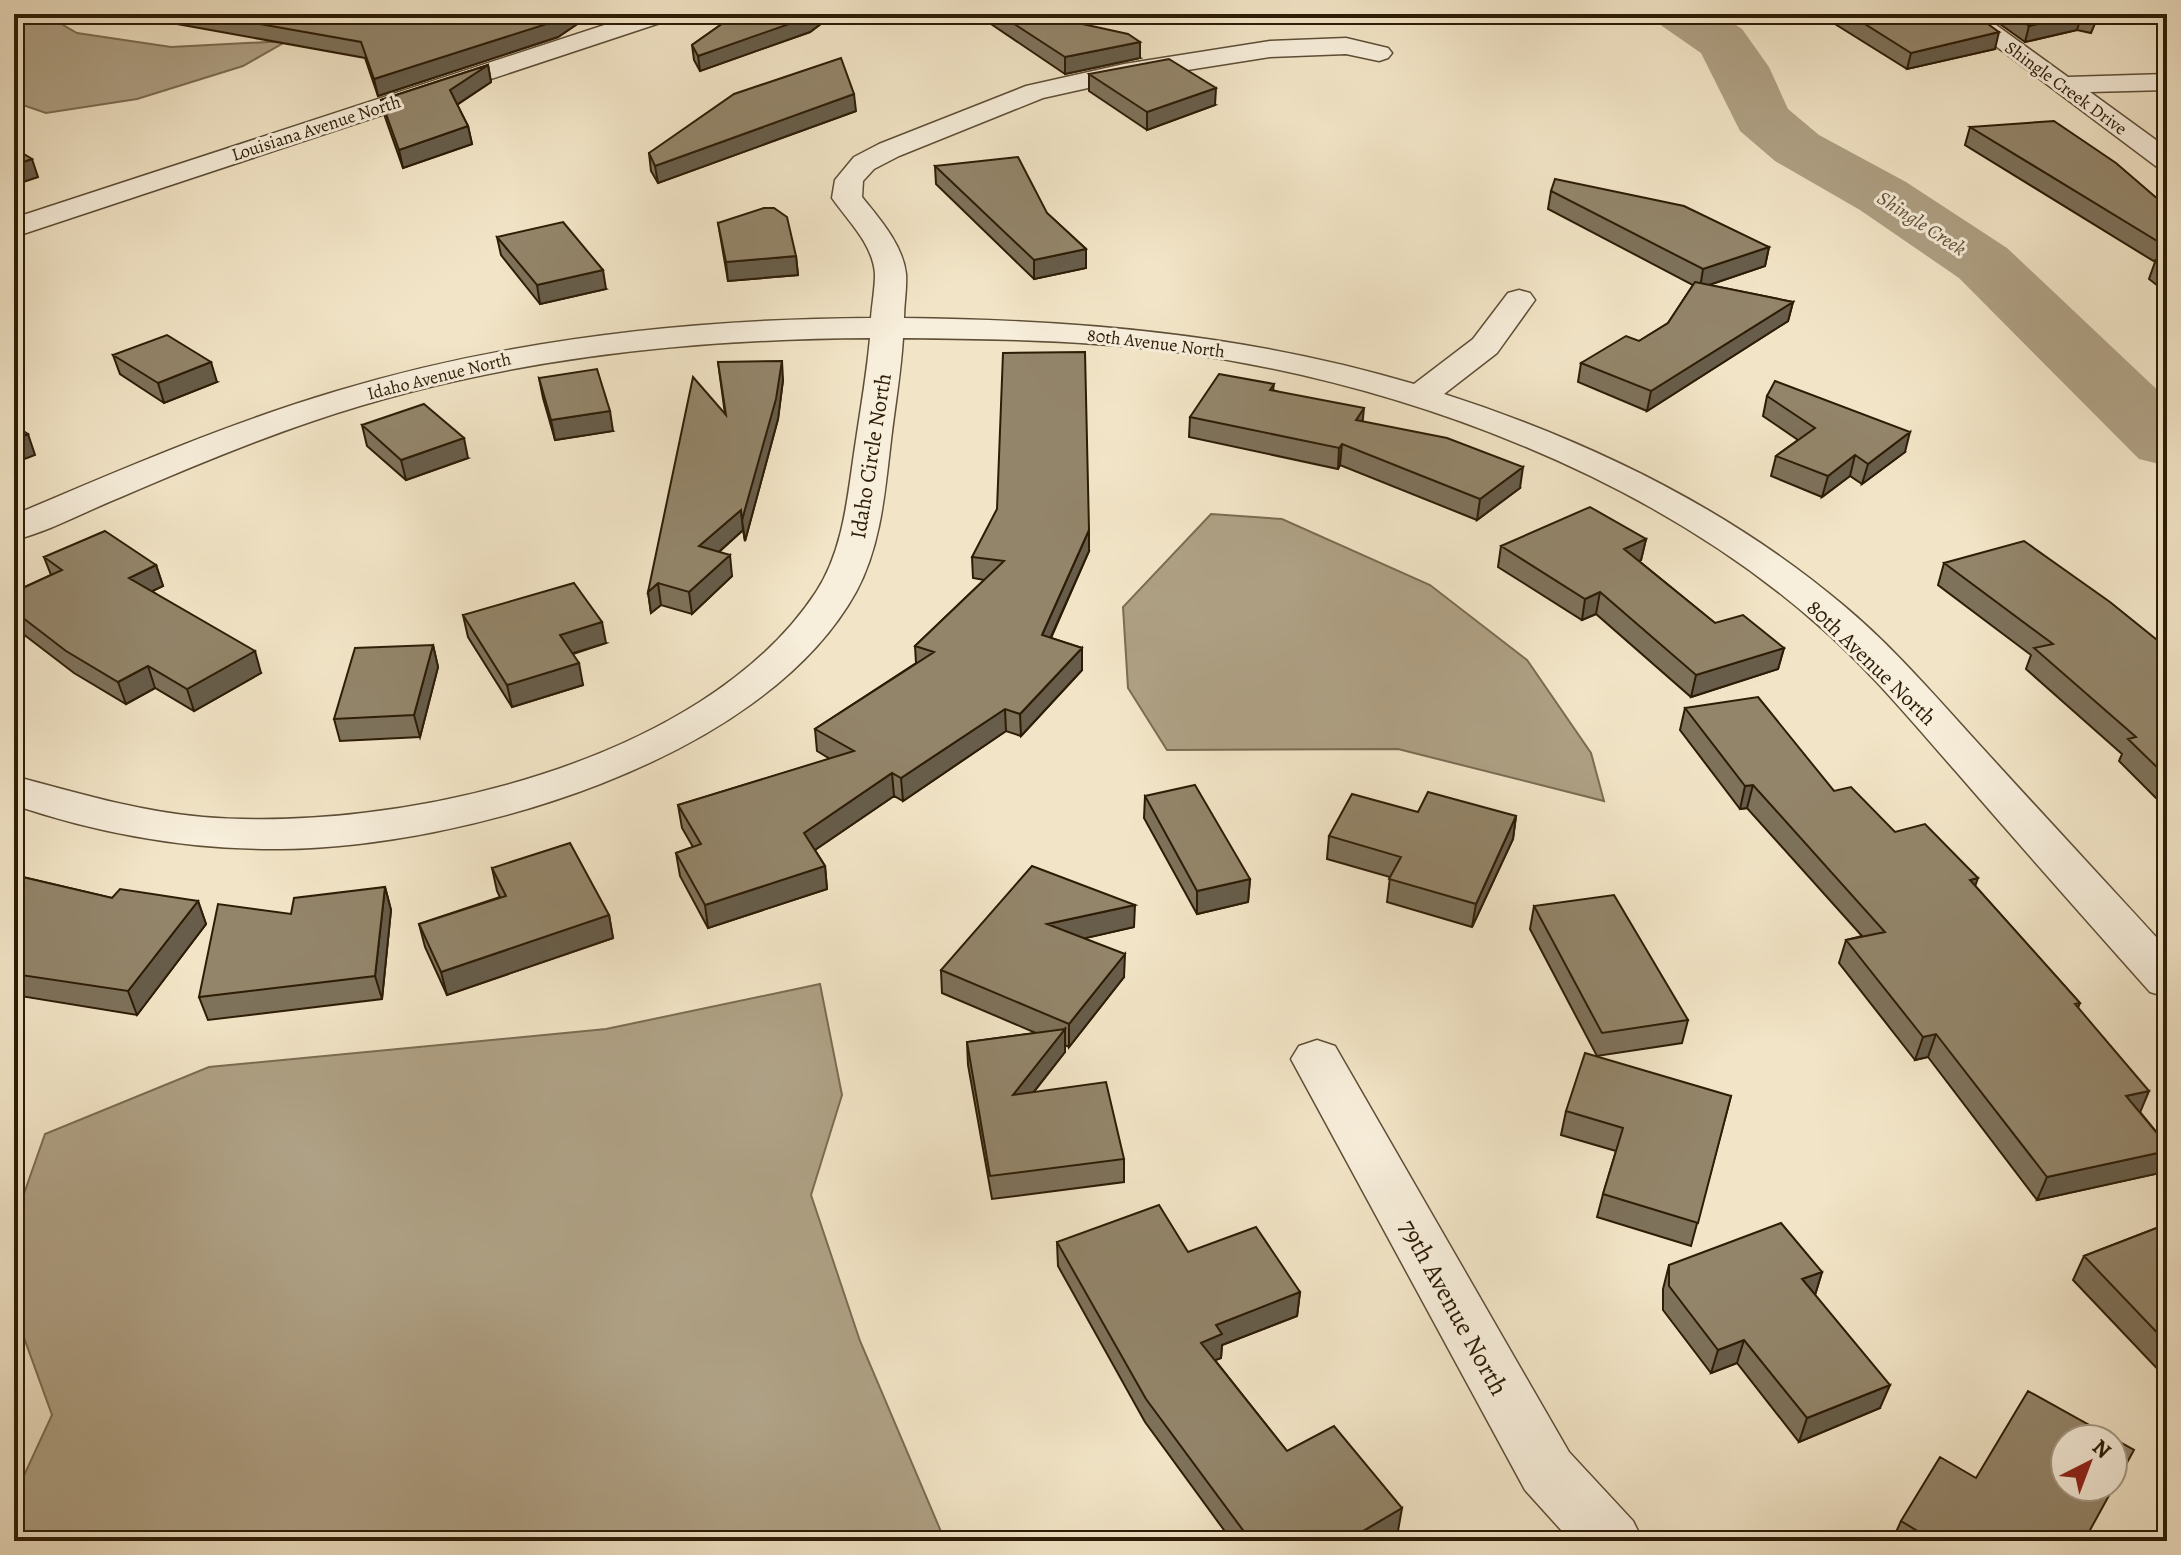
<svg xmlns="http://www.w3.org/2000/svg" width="2181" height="1555" viewBox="0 0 2181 1555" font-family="Alegreya,serif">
	<rect width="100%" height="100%" fill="#f2e5c7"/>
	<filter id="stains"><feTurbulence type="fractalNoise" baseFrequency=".0025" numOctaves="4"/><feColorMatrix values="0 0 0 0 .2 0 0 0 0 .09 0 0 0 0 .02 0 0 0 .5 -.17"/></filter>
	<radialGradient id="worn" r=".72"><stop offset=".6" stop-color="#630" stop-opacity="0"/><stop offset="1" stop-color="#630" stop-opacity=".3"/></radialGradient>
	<path fill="#afa185" stroke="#7b6c52" stroke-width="2" d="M14 14H44L77 33 171 47 287 41 243 66 137 99 46 113 14 102Z
		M1211 514 1282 519 1430 585 1527 660 1591 753 1604 801 1398 749 1167 750 1128 688 1123 607Z
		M820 984 842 1095 811 1195 860 1341 945 1541H14V1497L52 1415 14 1310V1222L45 1134 209 1067 606 1029Z"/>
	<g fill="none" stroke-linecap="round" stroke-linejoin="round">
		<path fill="#afa185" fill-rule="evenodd" d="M1653 14H1719L1742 29 1769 67 1788 109 1819 135 1906 182 2007 248 2167 399V466L2139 459 1959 278 1860 210 1775 161 1740 131 1701 53 1662 26Z"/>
		<g stroke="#5e4e36" stroke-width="3">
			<path id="minor" d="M638 14H675L672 19 14 237V218Z
				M1953 14H1981L2068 77 2167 74V90L2090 92 2167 148V170L2157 167Z
				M1346 38 1388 48 1392 53 1388 58 1379 61 1346 54 1270 57 1124 80 1043 98 899 156 874 169 863 181 862 197C879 218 903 245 906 274 907 288 904 304 904 318 1077 320 1247 334 1414 384L1473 339 1508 293 1519 290 1530 293 1535 300 1497 353 1444 394C1587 440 1728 508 1843 605 1896 649 1940 702 1987 753 2046 818 2107 883 2167 949V997L2150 992C2086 920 2022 848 1959 775 1913 723 1869 669 1817 624 1645 473 1401 383 1177 352 1086 340 994 339 903 338 901 372 895 406 891 440 885 491 881 546 856 592 762 762 463 847 281 849 190 850 100 834 14 805V776C77 793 137 811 203 817 397 833 703 764 816 592 845 548 848 490 856 440 861 406 867 372 870 338 681 339 492 360 313 421 248 443 184 470 121 497 86 511 51 531 14 540V515C120 470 226 424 337 391 510 339 691 319 871 318 872 304 875 289 875 274 873 244 848 221 832 198L835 180 854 157 879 144 1026 86 1124 64 1270 41Z
				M1317 1040 1335 1046 1569 1452 1633 1521 1643 1541H1571L1525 1490 1291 1059 1299 1046Z"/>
		</g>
		<use href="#minor" fill="#f7eedb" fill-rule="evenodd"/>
	</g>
	<path fill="#7e725b" stroke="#2d1c06" stroke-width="2" d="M169 14H592L558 37 378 96 365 58 172 23Z
		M736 14H834L810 32 700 71 694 60 692 45Z
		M988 14H1037L1140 58 1065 74 988 22Z
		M1819 14H1974L1995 49 1907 69Z
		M1986 14H2099L2091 33 2077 30 2025 42Z
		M488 65 491 82 457 105 468 126 472 144 403 168 385 117 381 100Z
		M1089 74 1215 105 1147 130 1089 91Z
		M856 111 658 183 651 171 649 153Z
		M1970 127 2167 207V293L2149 279 2155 262 1965 145Z
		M935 166 1047 213 1086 249V268L1034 279 936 184Z
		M1551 191 1769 247 1765 266 1709 285 1793 302 1788 321 1647 411 1578 382 1581 363 1639 341 1668 323 1693 285 1548 209Z
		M718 223 796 256 798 275 728 281Z
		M497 237 606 289 540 304 501 255Z
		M113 355 217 382 164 403 120 374Z
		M718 362 783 380 778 419 745 541 743 530 719 552 732 576 692 614 661 605 651 613 648 592 725 414Z
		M539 378 613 431 555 440 543 398Z
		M1274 384 1273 390 1363 422 1520 488 1477 520 1340 465 1338 469 1189 437 1190 417Z
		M1767 396 1905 452 1862 484 1850 476 1822 497 1771 476 1776 456 1798 440 1763 416Z
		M362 425 468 458 406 480 367 446Z
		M1646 539 1641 560 1639 561 1715 623 1784 648 1778 669 1691 697 1596 614 1582 620 1498 567 1501 546Z
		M1089 551 1051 638 1082 648V670L1021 736 1006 731 903 801 894 796 815 850 825 866 827 889 708 928 680 876 676 853 693 847 682 828 678 805 830 759 817 751 815 729 916 663 915 646 984 580 973 578 972 557Z
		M44 557 156 565 163 586 152 591 261 673 194 711 155 688 126 704 74 673 14 627V592L51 575Z
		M1944 563 2167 648V809L2119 761 2122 754 2026 669 2031 655 1938 585Z
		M463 615 606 643 573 654 583 685 512 707 468 637Z
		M433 645 438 667 420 737 340 741 334 719Z
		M1685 708 1834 791 1975 886 2080 1003 2078 1008 2140 1112 2167 1145V1159L2160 1173 2037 1200 1928 1057 1915 1060 1839 963 1846 940 1862 936 1747 808 1740 809 1680 730Z
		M1145 796 1250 879 1248 902 1197 914 1144 818Z
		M1418 812 1516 816 1513 839 1472 927 1387 902 1390 877 1327 859 1329 836Z
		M492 868 609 915 613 938 447 995 425 947 419 924 500 897 497 891Z
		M14 875 112 898 198 901 206 924 137 1015 14 995Z
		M385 887 391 910 382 999 208 1020 199 997 291 914Z
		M1534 906 1688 1020 1682 1043 1597 1056 1530 929Z
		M1134 927 1085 938 1124 977 1069 1047 1065 1045V1052L1034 1092 1124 1159V1182L992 1199 968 1065 967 1042 1036 1033 942 993 941 970Z
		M1731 1096 1691 1246 1597 1217 1603 1194 1616 1151 1561 1135 1566 1111Z
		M2167 1224V1379L2073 1280 2084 1256Z
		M1057 1242 1188 1252 1300 1292 1297 1316 1222 1345 1221 1358 1215 1360 1287 1451 1398 1531 1382 1541H1232L1145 1422 1058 1266Z
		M1669 1265 1822 1272 1815 1295 1880 1408 1799 1442 1737 1363 1711 1373 1663 1310V1289Z
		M1901 1521 2085 1541H1892Z"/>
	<path fill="#675d4a" stroke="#2d1c06" stroke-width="2" d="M566 14H592L558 37 378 96 374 79Z
		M813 14H834L810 32 700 71 698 56Z
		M2082 14 2077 30 2025 42 2029 26Z
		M1999 32 1995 49 1907 69 1911 53Z
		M1140 42V58L1065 74V57Z
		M488 65 491 82 453 107 450 90Z
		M1216 88 1215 105 1147 130V112Z
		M854 94 856 111 658 183 655 166Z
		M468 126 472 144 403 168 399 150Z
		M32 159 38 177 14 185V165Z
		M1769 247 1765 266 1700 288 1703 269Z
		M1086 249V268L1034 279V260Z
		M796 256 798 275 728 281 726 262Z
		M603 270 606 289 540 304 537 285Z
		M1793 302 1788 321 1647 411 1651 391Z
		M782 361 783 380 778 419 745 541 742 520Z
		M211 362 217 382 164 403 158 383Z
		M1364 408 1362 428 1356 420Z
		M610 411 613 431 555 440 551 420Z
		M1910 432 1905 452 1862 484 1868 464Z
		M28 434 35 455 14 463V440Z
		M464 438 468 458 406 480 401 460Z
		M1342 444 1340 465 1338 469 1339 448Z
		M1855 455 1850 476 1822 497 1828 476Z
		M1523 467 1520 488 1477 520 1480 499Z
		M741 510 743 530 702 567 699 546Z
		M1089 530V551L1042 657V635Z
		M1646 539 1641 560 1620 570 1624 549Z
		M730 555 732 576 692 614 689 592Z
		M156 565 163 586 136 599 129 578Z
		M658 583 661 605 651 613 648 592Z
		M1600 592 1596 614 1582 620 1585 599Z
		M602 622 606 643 564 656 560 635Z
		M433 645 438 667 420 737 414 715Z
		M1082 648V670L1021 736 1020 714Z
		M1784 648 1778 669 1691 697 1696 675Z
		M255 651 261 673 194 711 187 689Z
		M579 663 583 685 512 707 507 685Z
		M148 666 155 688 126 704 118 682Z
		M1005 709 1006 731 903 801 901 778Z
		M892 773 894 796 806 856 804 833Z
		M1753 785 1747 808 1740 809 1745 786Z
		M1516 816 1513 839 1472 927 1476 904Z
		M825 866 827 889 708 928 705 905Z
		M1978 878 1970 901V880Z
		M1250 879 1248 902 1197 914V891Z
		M385 887 391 910 382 999 375 976Z
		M198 901 206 924 137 1015 128 991Z
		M1135 905 1134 927 1047 947V924Z
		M609 915 613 938 447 995 441 972Z
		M1125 954 1124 977 1069 1047V1024Z
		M1065 1029V1052L1013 1118V1095Z
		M1936 1034 1928 1057 1915 1060 1923 1037Z
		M2149 1091 2139 1115 2126 1096Z
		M2167 1151V1159L2160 1173 2037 1200 2047 1177Z
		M1822 1272 1815 1295 1802 1279Z
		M1300 1292 1297 1316 1222 1345 1221 1358 1200 1366 1201 1343 1216 1325Z
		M1744 1340 1737 1363 1711 1373 1718 1350Z
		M1890 1385 1880 1408 1799 1442 1807 1418Z
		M1402 1508 1398 1531 1382 1541H1346Z"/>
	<path fill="#93856a" stroke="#2d1c06" stroke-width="2" fill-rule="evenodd" d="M204 14H566L556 21 374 79 361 42Z
		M736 14H813L809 17 698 56 692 45Z
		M999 14H1037L1128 34 1140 42 1065 57Z
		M1849 14H1974L1999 32 1911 53Z
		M2013 14H2079L2029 26Z
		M841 58 854 94 655 166 649 153 734 94Z
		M1169 59 1216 88 1147 112 1089 74Z
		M488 65 450 90 468 126 399 150 381 100Z
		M2054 121 2116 163 2167 207V247L1970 127Z
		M14 148 32 159 14 165Z
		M1018 157 1047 213 1086 249 1034 260 935 166Z
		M1555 179 1684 206 1769 247 1703 269 1551 191Z
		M764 208H774L787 217 796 256 726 262 718 223Z
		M563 222 603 270 537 285 497 237Z
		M2167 259V269L2156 260Z
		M1695 282 1793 302 1651 391 1581 363 1626 336 1639 341 1668 323Z
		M167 335 211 362 158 383 113 355Z
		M1085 352 1089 530 1042 635 1082 648 1020 714 1005 709 901 778 892 773 804 833 825 866 705 905 676 853 701 844 678 805 854 751 815 729 934 652 915 646 1004 561 972 557 997 509 1003 353Z
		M782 361 776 399 742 520 741 510 699 546 730 555 689 592 658 583 648 592 693 377 726 415 718 362Z
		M597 369 610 411 551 420 539 378Z
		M1219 374 1274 384 1270 390 1364 408 1356 420 1447 438 1523 467 1480 499 1342 444 1339 448 1190 417Z
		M1775 381 1910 432 1868 464 1855 455 1828 476 1776 456 1815 428 1767 396Z
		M424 404 464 438 401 460 362 425Z
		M14 425 28 434 14 440Z
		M1590 507 1646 539 1624 549 1715 623 1743 615 1784 648 1696 675 1600 592 1585 599 1501 546Z
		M105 531 156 565 129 578 255 651 187 689 148 666 118 682 66 651 14 611V592L62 570 44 557Z
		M2024 541 2110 602 2167 648V777L2128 739 2136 737 2034 648 2053 644 1944 563Z
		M574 583 602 622 560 635 579 663 507 685 463 615Z
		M433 645 414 715 334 719 355 648Z
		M1758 697 1834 791 1851 787 1895 832 1925 824 1978 878 1970 880 2080 1003 2075 1004 2149 1091 2126 1096 2167 1145V1151L2047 1177 1936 1034 1923 1037 1846 940 1885 932 1753 785 1745 786 1685 708Z
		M1195 785 1250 879 1197 891 1145 796Z
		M1428 792 1516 816 1476 904 1389 879 1401 857 1329 836 1352 794 1418 812Z
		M570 843 609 915 441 972 419 924 506 896 492 868Z
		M1032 866 1135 905 1047 924 1125 954 1069 1024 941 970Z
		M14 875 112 898 120 889 198 901 128 991 14 974Z
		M385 887 375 976 199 997 218 904 291 914 294 898Z
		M1614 895 1688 1020 1602 1033 1534 906Z
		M1065 1029 1013 1095 1106 1082 1124 1159 990 1176 967 1042Z
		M1585 1053 1731 1096 1698 1223 1603 1194 1623 1128 1566 1111Z
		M1159 1205 1188 1252 1256 1227 1300 1292 1216 1325 1222 1334 1201 1343 1287 1451 1334 1426 1402 1508 1346 1541H1251L1146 1399 1057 1242Z
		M1781 1223 1822 1272 1802 1279 1890 1385 1807 1418 1744 1340 1718 1350 1669 1286V1265Z
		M2167 1224V1343L2084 1256Z
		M2028 1391 2134 1450 2084 1541H1934L1901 1521 1940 1457 1976 1478ZM2065 1439H2113V1487H2065Z"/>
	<g text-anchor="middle" stroke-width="6" stroke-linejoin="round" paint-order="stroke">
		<g font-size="18" fill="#2d1c06" stroke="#f7eedb">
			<text transform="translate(2066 88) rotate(36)" y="6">Shingle Creek Drive</text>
			<text transform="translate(316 128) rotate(-18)" y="6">Louisiana Avenue North</text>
			<text transform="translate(1156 343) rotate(7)" y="6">80th Avenue North</text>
			<text transform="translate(439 376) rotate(-14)" y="6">Idaho Avenue North</text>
		</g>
		<g font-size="20" font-style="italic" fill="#615139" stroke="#f7eedb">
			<text transform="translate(1922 223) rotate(33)" y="7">Shingle Creek</text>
		</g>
		<g font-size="22" fill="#2d1c06" stroke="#f7eedb">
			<text transform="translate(870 456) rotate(-81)" y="8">Idaho Circle North</text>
			<text transform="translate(1872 662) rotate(44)" y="8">80th Avenue North</text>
		</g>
		<g font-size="26" fill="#2d1c06" stroke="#f7eedb">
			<text transform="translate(1454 1307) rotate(61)" y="9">79th Avenue North</text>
		</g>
	</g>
	<rect width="2181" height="1555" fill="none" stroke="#f2e5c7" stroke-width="48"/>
	<rect x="16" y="16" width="2149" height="1523" fill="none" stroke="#2d1c06" stroke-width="4"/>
	<rect x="24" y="24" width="2133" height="1507" fill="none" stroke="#2d1c06" stroke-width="2"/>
	<g transform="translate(2089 1463) rotate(42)"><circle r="38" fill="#f7eedb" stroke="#a69a86" stroke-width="2"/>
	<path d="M0-6L14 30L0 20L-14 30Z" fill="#8f2418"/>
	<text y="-12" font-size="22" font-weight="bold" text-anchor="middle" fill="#2d1c06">N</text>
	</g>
	<rect width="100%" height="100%" filter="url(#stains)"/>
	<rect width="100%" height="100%" fill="url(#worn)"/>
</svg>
